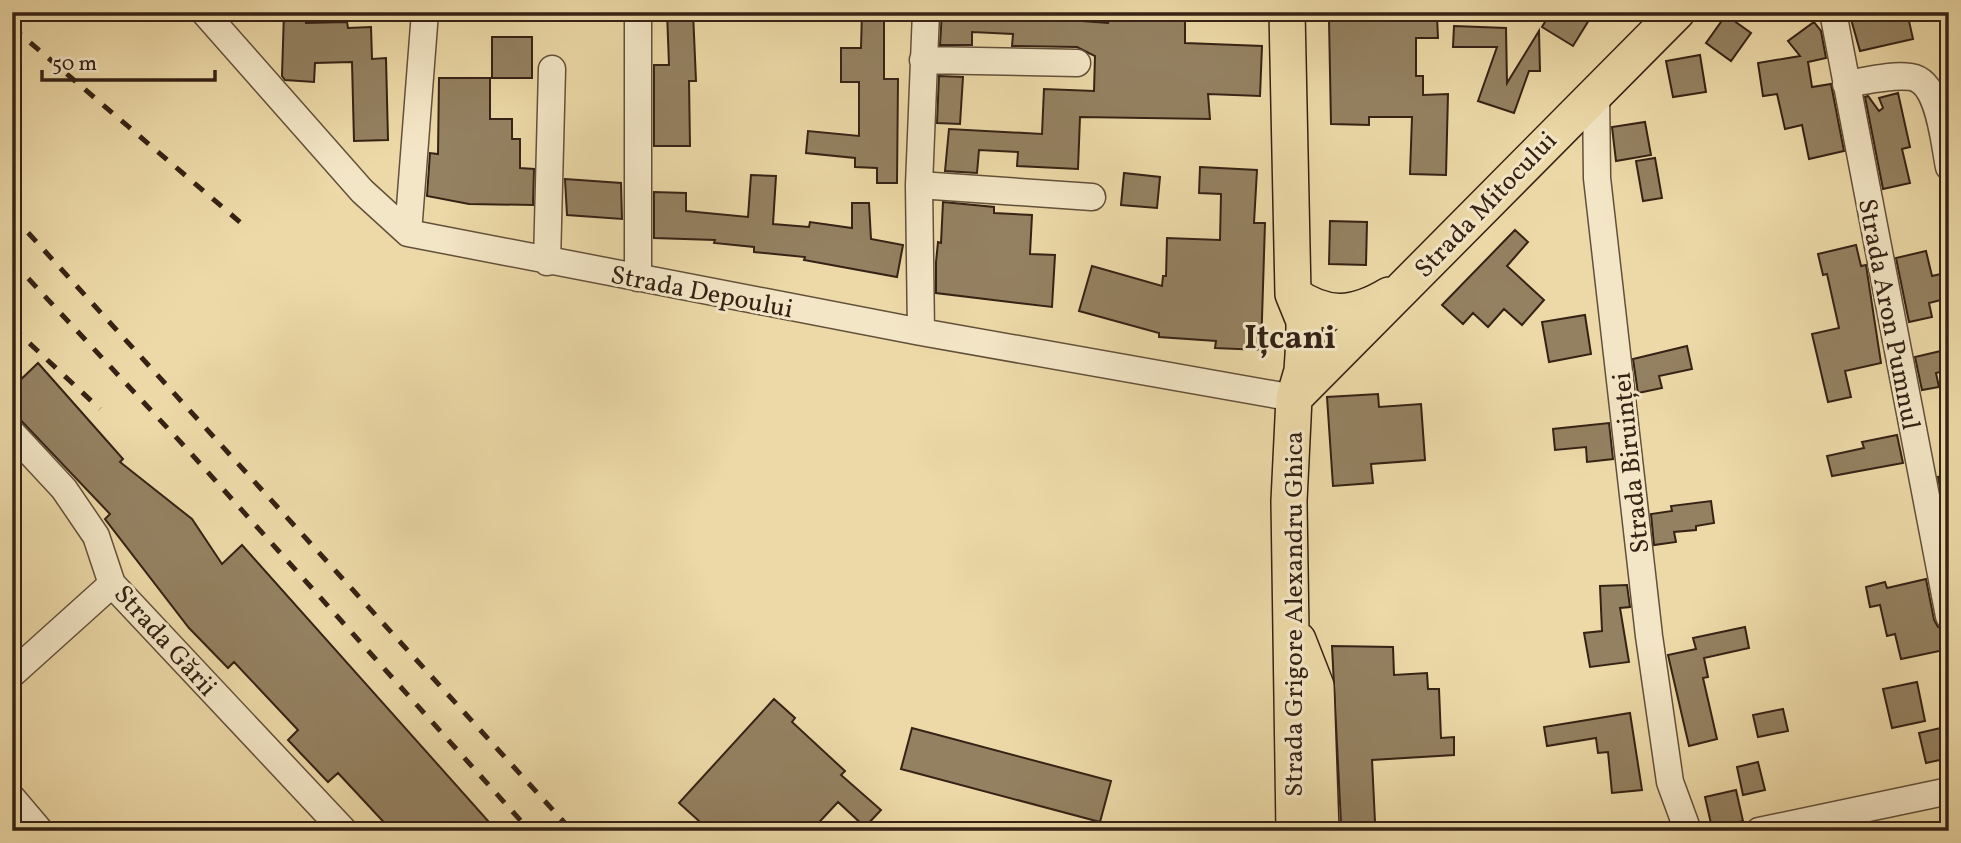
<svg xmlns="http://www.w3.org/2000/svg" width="1961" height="843" viewBox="0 0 1961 843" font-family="Vollkorn,serif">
	<rect width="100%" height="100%" fill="#ecd9a7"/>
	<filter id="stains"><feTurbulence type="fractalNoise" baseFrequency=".00286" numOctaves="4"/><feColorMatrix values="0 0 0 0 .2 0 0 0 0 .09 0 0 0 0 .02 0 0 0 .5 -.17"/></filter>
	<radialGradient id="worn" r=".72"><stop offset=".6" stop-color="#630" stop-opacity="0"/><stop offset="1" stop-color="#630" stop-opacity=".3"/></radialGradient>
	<path fill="#948161" stroke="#352215" stroke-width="2" d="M284 12H305L306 23 347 22 348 28 371 27 372 59 386 58 388 140 354 141 352 62 315 63 314 82 285 80 282 76Z
		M667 12H693L696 81H689L690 146H654V65H669Z
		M862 12H884V79H898L897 183H877V168L855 167V158L806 153 808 131 859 136V82H841V48H861Z
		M942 12H1042L1041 18 1108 23 1109 19 1154 20V12H1185V43L1262 46 1260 96 1208 94 1210 119 1080 117 1078 169 1017 166 1018 152 979 150 977 173 945 171 949 129 1042 134 1044 89 1094 91 1095 56 1077 47 1012 46 1013 34 972 32V45H940Z
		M1551 12H1594L1573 46 1542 27Z
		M1849 12H1907L1913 39 1860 51Z
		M1726 15 1751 33 1731 61 1706 43Z
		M1437 16 1438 38H1416V76H1423V95L1448 94 1446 175 1410 174 1412 117H1369V125L1331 124 1329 20Z
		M1814 22 1821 31 1826 58 1808 62 1812 87 1831 84 1844 151 1809 159 1802 125 1785 129 1777 94 1763 96 1758 63 1800 56 1788 41Z
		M1454 26 1506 28 1507 83 1539 31 1540 71H1529L1514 113 1478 101 1497 47H1453Z
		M492 37H532V78H492Z
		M1700 55 1706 92 1673 97 1666 61Z
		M939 76 963 77 960 124 937 123Z
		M439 78H490V119H512V139H520V168L534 169 533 205 469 204 427 196 430 153 438 154Z
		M1898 93 1910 147 1902 149 1910 183 1883 189 1865 97 1868 96 1879 111 1883 108 1879 98Z
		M1645 122 1651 155 1616 161 1612 127Z
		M1655 158 1662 198 1643 201 1636 161Z
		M1200 167 1257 170 1254 223H1265L1261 350 1215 348 1216 341 1159 337V333L1079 311 1092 266 1162 286 1163 276H1166L1167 238 1220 240 1221 194 1199 193Z
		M1124 173 1160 177 1157 208 1121 205Z
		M751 175 776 176 773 224 809 227 810 222 852 228V203H869L871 239 903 245 897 277 804 260 805 257 754 252V247L714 243 715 240 654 238V192L686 193V211L748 217Z
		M565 179 621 183 622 219 567 215Z
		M943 202 994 207V213L1032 215 1030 254 1055 255 1052 307 936 293V262L938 242 941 243Z
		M1330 221 1367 222 1366 265 1329 264Z
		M1515 230 1528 242 1507 266 1544 300 1522 325 1504 309 1488 327 1473 313 1463 324 1442 305Z
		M1856 245 1861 266 1866 265 1881 363 1845 371 1851 397 1828 402 1812 334 1839 328 1827 274 1823 275 1818 254Z
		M1926 251 1932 276 1949 272V298L1929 303 1932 317 1909 322 1896 258Z
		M1585 315 1591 354 1549 362 1542 322Z
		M1687 346 1692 369 1659 376 1662 388 1638 393 1633 359Z
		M1949 349V370L1936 373 1939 387 1922 390 1915 357Z
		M38 363 123 459 120 462 192 519 222 564 242 545 497 831H392L338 773 328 782 288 740 298 730 234 662 228 668 189 628 105 519 110 514 12 411V388Z
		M1378 394 1379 407 1421 404 1425 460 1371 464 1373 483 1333 486 1327 397Z
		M1609 423 1613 459 1587 462 1586 447 1555 450 1553 429Z
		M1897 435 1903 463 1832 476 1827 456 1864 448 1862 442Z
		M1949 473V529L1948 530 1938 477Z
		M1711 501 1714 523 1696 526V530L1674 532 1676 542 1654 545 1651 514 1672 511 1671 506Z
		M1926 579 1934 620 1938 627 1949 631V649L1901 659 1895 634 1887 636 1880 605 1870 607 1866 587 1885 582 1887 588Z
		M1627 585 1630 607 1620 608 1629 662 1590 667 1584 633 1602 631 1600 586Z
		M1745 627 1749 648 1704 658 1708 677 1703 678 1717 739 1689 746 1668 655 1696 649 1693 638Z
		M1332 646 1393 647 1394 675 1427 673 1428 689H1439L1441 738 1454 737V755L1372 760 1375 822 1341 823Z
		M1917 682 1925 721 1892 728 1883 689Z
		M774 699 795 718 792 722 845 771 841 775 881 810 865 827 838 802 811 831H710L679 803Z
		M1783 709 1788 731 1758 737 1753 715Z
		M1630 713 1642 790 1612 793 1608 752 1598 753 1596 738 1547 746 1544 727Z
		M1949 726V758L1926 763 1919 733Z
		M912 728 1111 781 1100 822 901 769Z
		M1758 762 1765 790 1743 795 1737 767Z
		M1736 790 1743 821 1712 828 1705 797Z"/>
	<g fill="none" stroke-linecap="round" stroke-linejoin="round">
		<g stroke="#63503a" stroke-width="29">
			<path id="minor" d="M204 12 362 191 408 233 921 332 1294 398
				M1833 12 1949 616
				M923 60 1077 63
				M1846 84C1866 81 1891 74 1911 77 1940 81 1944 144 1949 167
				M1596 91 1597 178 1649 636 1670 782 1688 831
				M919 185 1092 197
				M408 233 425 12
				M547 262 552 69
				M638 278V12
				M921 332 919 185 926 12
				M12 433 64 489 96 536 112 584 344 831
				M12 674 112 584
				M12 798 40 831
				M1759 831 1949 791"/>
		</g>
		<g stroke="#352215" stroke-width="38">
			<path id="major" d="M1287 12 1293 294 1304 321V340L1302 371 1294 398 1289 501 1294 831
				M1293 294C1326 318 1354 316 1389 295
				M1294 398 1677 12
				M1298 640 1316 686 1321 831"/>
		</g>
		<use href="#minor" stroke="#f3e6c6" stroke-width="26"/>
		<use href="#major" stroke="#ecd9a7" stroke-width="35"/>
		<path stroke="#352215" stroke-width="5" stroke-dasharray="12 12" stroke-linecap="butt" d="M12 27 241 223
			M12 215 572 831
			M12 261 187 449 530 831
			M12 327 100 409"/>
	</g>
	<g text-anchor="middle" stroke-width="6" stroke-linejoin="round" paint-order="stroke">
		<g font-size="26" fill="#352215" stroke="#f3e6c6">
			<text transform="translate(1485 204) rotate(-46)" y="9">Strada Mitocului</text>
			<text transform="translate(702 291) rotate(11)" y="9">Strada Depoului</text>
			<text transform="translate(1890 314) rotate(79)" y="9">Strada Aron Pumnul</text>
			<text transform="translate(1630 463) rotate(-96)" y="9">Strada Biruinței</text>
			<text transform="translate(1293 614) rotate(-90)" y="9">Strada Grigore Alexandru Ghica</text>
			<text transform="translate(166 640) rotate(48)" y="9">Strada Gării</text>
		</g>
		<g font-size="33" font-weight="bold" fill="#352215" stroke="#f3e6c6">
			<text x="1290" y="348">Ițcani</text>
		</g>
	</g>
	<rect width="1961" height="843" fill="none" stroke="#ecd9a7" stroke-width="42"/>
	<rect x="14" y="14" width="1933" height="815" fill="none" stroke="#352215" stroke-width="3.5"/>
	<rect x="21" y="21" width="1919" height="801" fill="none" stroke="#352215" stroke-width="2"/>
	<path d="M42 70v10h173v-10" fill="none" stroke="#352215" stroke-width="3.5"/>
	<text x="52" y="70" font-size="21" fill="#352215" stroke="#f3e6c6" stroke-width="5" paint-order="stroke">50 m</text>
	<rect width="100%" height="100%" filter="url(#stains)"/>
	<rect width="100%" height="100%" fill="url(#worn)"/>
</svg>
